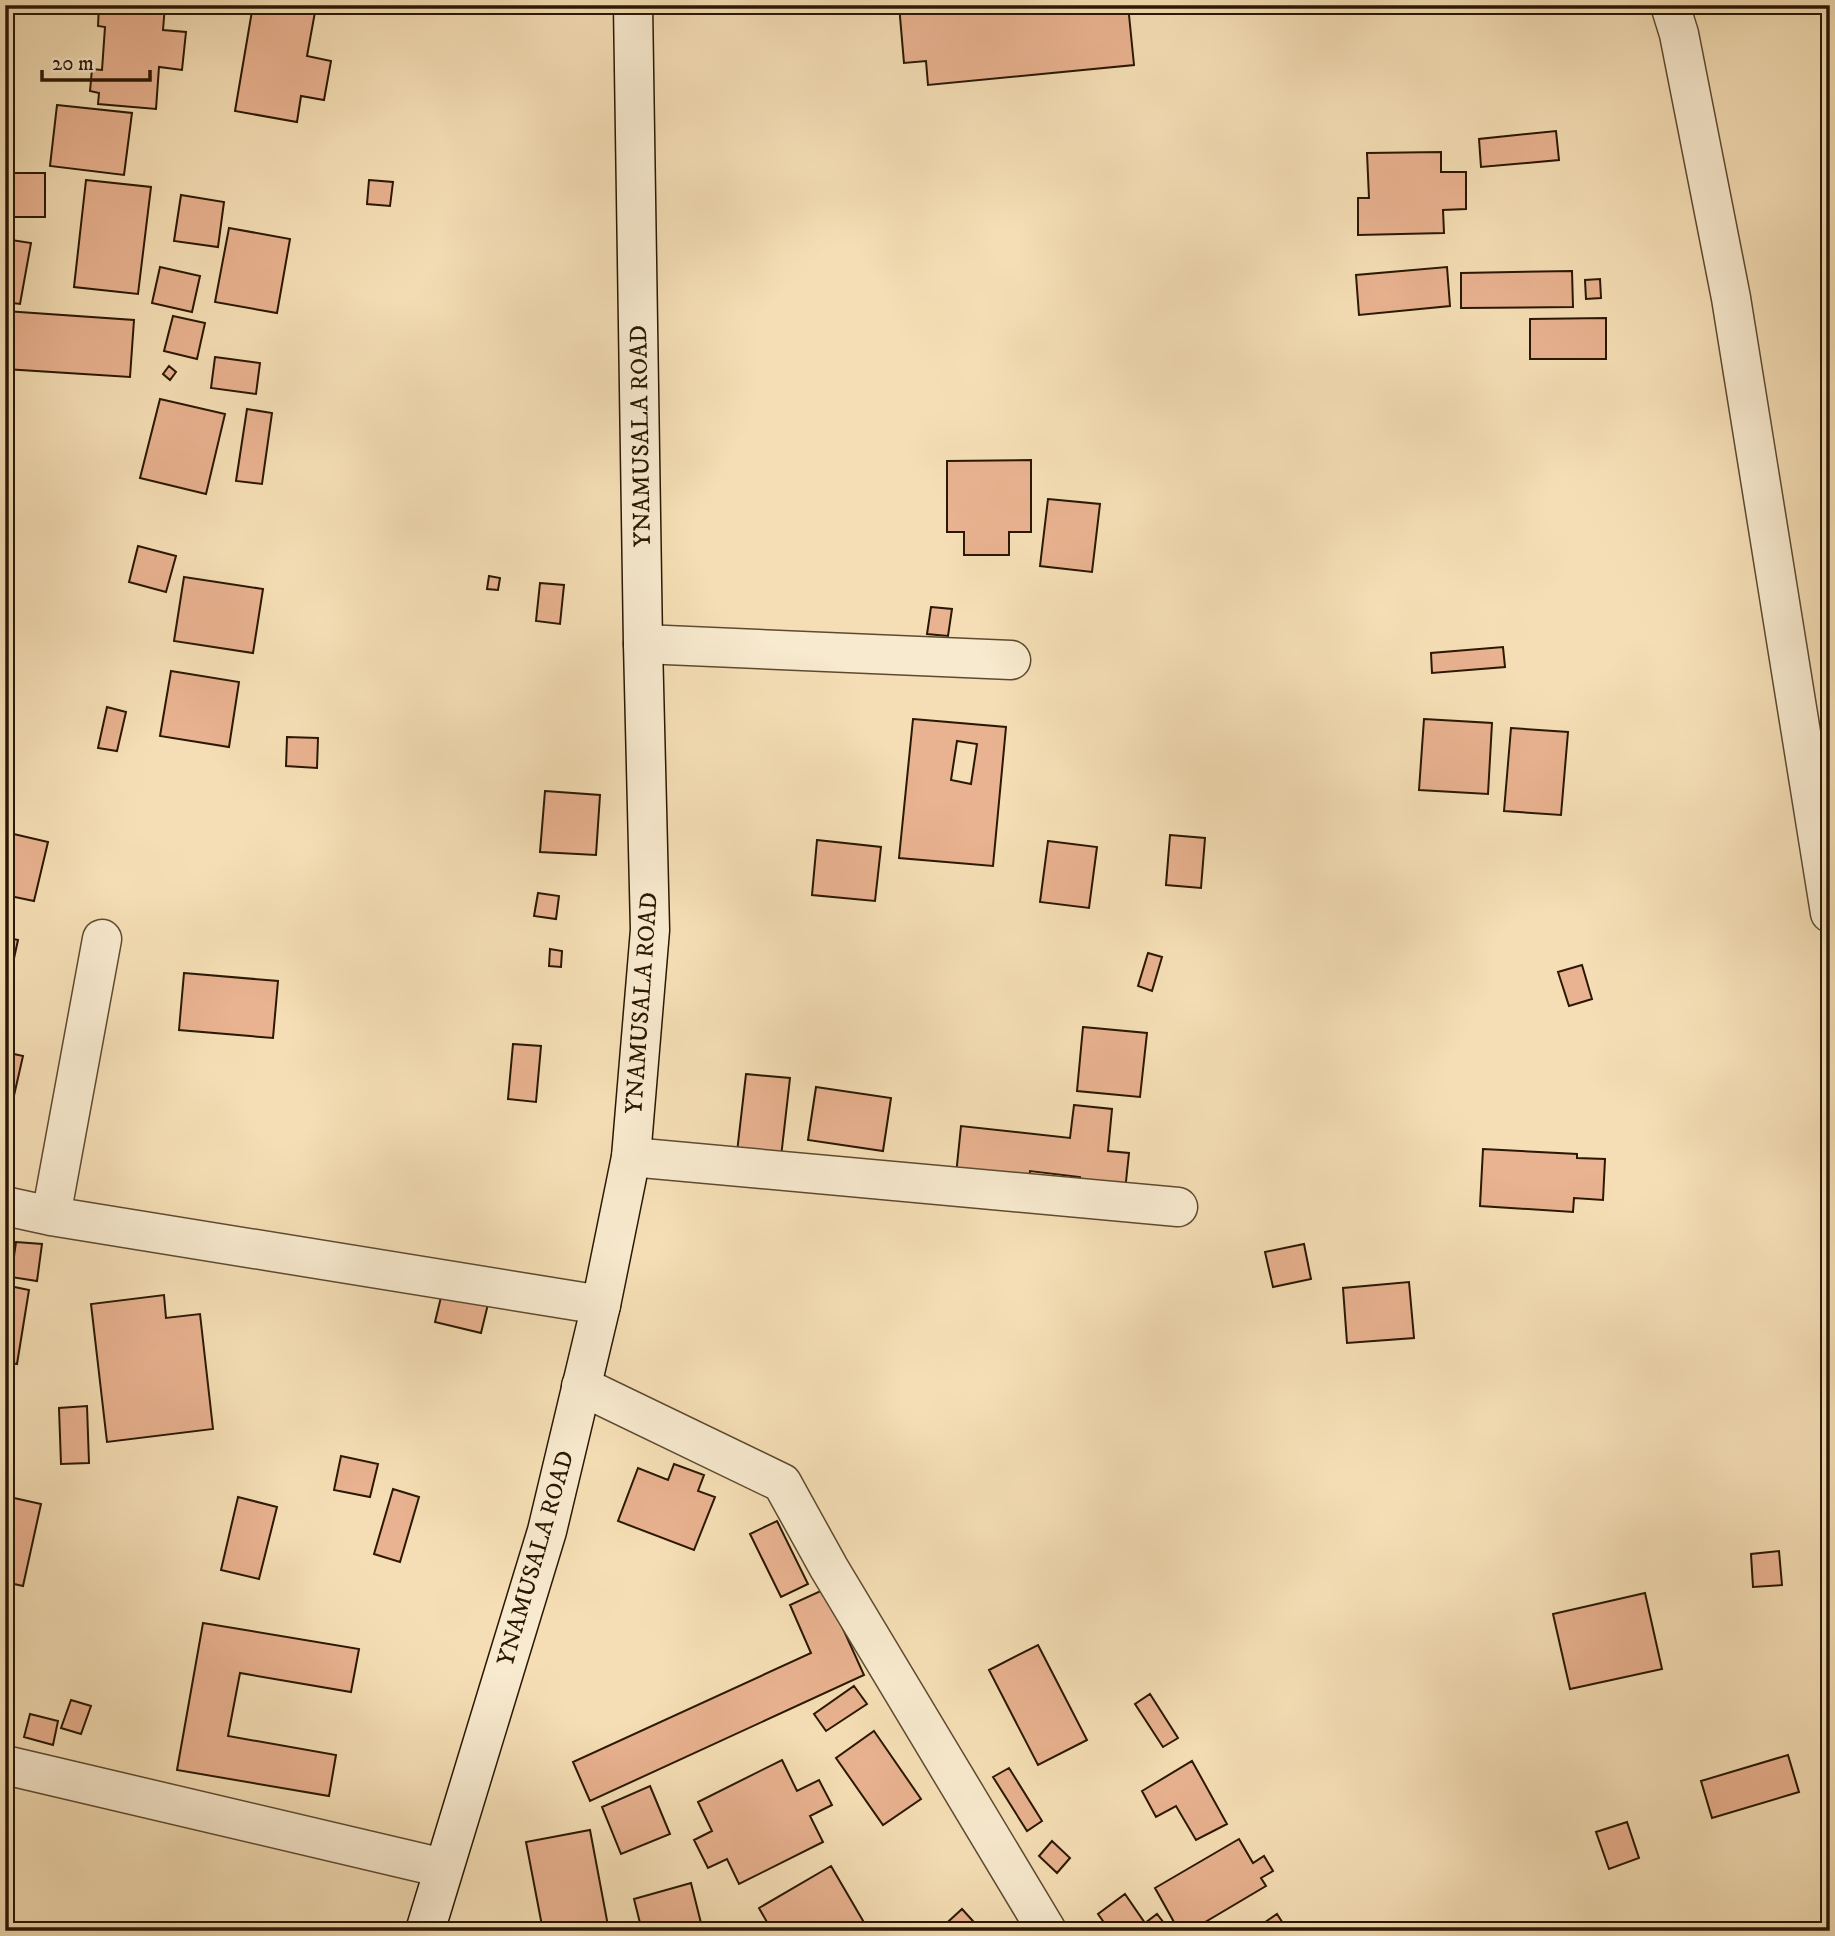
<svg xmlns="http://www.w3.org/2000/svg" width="1835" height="1936" viewBox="0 0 1835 1936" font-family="'IM FELL DW Pica',serif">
	<rect width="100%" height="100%" fill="#f5deb5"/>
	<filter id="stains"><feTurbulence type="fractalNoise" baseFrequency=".00286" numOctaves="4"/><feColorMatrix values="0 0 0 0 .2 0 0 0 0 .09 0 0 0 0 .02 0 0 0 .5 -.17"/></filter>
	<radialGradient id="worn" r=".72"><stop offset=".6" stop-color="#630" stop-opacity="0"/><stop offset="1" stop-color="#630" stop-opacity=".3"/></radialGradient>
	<path fill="#e9b290" stroke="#2a1803" stroke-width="2" fill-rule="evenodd" d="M99 5H165L163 30 186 32 182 70 159 67 156 109 98 104 99 93 90 91 92 69 102 70 105 27 98 26Z
		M253 5H274L315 12 307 56 331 61 324 100 301 96 297 122 235 111Z
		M479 5H538V9L529 8 528 12 478 9Z
		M899 5H1128L1134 65 928 85 926 61 904 63Z
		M57 105 132 113 124 175 50 166Z
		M1556 131 1559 160 1481 167 1479 139Z
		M1441 152V172H1466V209L1443 210 1444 233 1358 235V198H1369L1367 153Z
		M5 173H45V217H5Z
		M86 180 151 187 138 294 74 287Z
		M369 180 393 182 390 206 367 204Z
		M181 195 224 202 218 247 174 241Z
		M229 228 290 239 277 313 215 302Z
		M5 239 31 243 20 304 5 302Z
		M160 267 200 276 192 312 152 303Z
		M1447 267 1450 306 1359 315 1356 275Z
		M1572 271 1573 307 1461 308V273Z
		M1600 279 1601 298 1586 299 1585 280Z
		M5 311 134 320 130 377 5 369Z
		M173 316 205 323 197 359 164 351Z
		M1606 318V359H1530V319Z
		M215 357 260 363 256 394 211 388Z
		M169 366 176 372 170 380 163 374Z
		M160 399 225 414 206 494 140 478Z
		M247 409 272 413 262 484 236 481Z
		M1031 460V532H1009V555H964V532H947V461Z
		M1048 499 1100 504 1092 572 1040 566Z
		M138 546 176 556 166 592 129 582Z
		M489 576 500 578 498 590 487 589Z
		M184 577 263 589 253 653 174 641Z
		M540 583 564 585 560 624 536 621Z
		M931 607 952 609 948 636 927 634Z
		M1503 647 1505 667 1432 673 1431 653Z
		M171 671 239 682 229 747 160 736Z
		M107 707 126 712 117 751 98 748Z
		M913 719 1006 727 993 866 899 858ZM957 741 977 744 971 784 951 780Z
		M1424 719 1492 723 1488 794 1419 790Z
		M1511 728 1568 732 1561 815 1504 811Z
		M287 737 318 738 317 768 286 766Z
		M545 791 600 795 596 855 540 852Z
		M5 832 48 842 34 901 5 895Z
		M1170 835 1205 838 1201 888 1166 885Z
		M817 840 881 847 875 901 812 895Z
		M1048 841 1097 847 1089 908 1040 902Z
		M538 893 559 896 556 919 534 916Z
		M5 937 18 940 11 972 5 971Z
		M550 949 562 951 561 967 549 966Z
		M1148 953 1162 957 1152 991 1138 986Z
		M1582 965 1592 999 1569 1006 1558 972Z
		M184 973 278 981 273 1038 179 1030Z
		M1083 1027 1147 1033 1140 1097 1077 1091Z
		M513 1044 541 1046 536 1102 508 1099Z
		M5 1052 23 1056 5 1135Z
		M746 1074 790 1078 780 1166 736 1161Z
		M816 1087 891 1098 883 1151 808 1140Z
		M1074 1105 1112 1109 1108 1151 1129 1153 1125 1191 1079 1186 1080 1177 1030 1171 1029 1183 956 1175 961 1126 1070 1138Z
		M1483 1149 1577 1154V1158L1605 1159 1603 1200 1574 1198 1573 1212 1480 1206Z
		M16 1242 42 1244 37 1281 11 1277Z
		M1304 1244 1311 1279 1273 1287 1265 1252Z
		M1409 1282 1414 1338 1347 1343 1343 1288Z
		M5 1285 29 1290 17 1364 5 1362Z
		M442 1293 488 1304 481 1333 435 1322Z
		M164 1295 166 1318 200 1314 213 1429 107 1442 91 1304Z
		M87 1406 89 1463 61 1464 59 1408Z
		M341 1456 378 1464 370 1497 334 1490Z
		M674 1464 704 1475 698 1491 715 1497 694 1550 618 1521 638 1468 668 1480Z
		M393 1489 419 1497 400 1562 374 1554Z
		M5 1496 41 1504 23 1586 5 1582Z
		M238 1497 277 1507 259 1579 221 1570Z
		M777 1521 808 1584 781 1597 750 1534Z
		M1779 1551 1782 1585 1753 1587 1751 1554Z
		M825 1589 864 1675 590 1801 573 1762 811 1653 790 1605Z
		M1645 1593 1662 1669 1570 1689 1553 1614Z
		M203 1623 359 1649 351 1692 240 1673 228 1736 336 1755 329 1796 177 1770Z
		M1038 1645 1087 1740 1038 1765 989 1670Z
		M854 1686 867 1704 826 1731 814 1714Z
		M1150 1694 1178 1738 1163 1747 1135 1704Z
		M71 1700 91 1706 81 1734 61 1728Z
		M30 1714 58 1721 53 1745 24 1737Z
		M874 1731 921 1799 883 1825 836 1758Z
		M1788 1755 1799 1792 1712 1818 1701 1781Z
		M782 1760 797 1791 819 1780 832 1805 810 1816 823 1842 739 1884 727 1859 708 1868 694 1840 712 1831 698 1802Z
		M1192 1761 1227 1824 1196 1840 1176 1806 1156 1817 1142 1791Z
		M1009 1768 1042 1821 1027 1831 993 1777Z
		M650 1786 670 1834 621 1854 602 1807Z
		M1627 1822 1639 1858 1609 1869 1596 1832Z
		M590 1830 609 1931H543L526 1842Z
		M1239 1839 1253 1863 1264 1856 1273 1871 1261 1878 1266 1886 1190 1931H1179L1155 1888Z
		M1052 1841 1070 1858 1057 1873 1039 1856Z
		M831 1866 869 1931H772L759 1908Z
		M691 1883 702 1927 688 1931H642L634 1899Z
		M1125 1894 1145 1923 1157 1914 1170 1931H1110L1098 1914Z
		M962 1909 982 1931H938Z
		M1277 1914 1288 1931H1252Z"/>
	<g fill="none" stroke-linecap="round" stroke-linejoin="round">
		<g stroke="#5d4a30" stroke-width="41">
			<path id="minor" d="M1670 5 1679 34 1731 298 1830 913
				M643 644 1011 660
				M631 1157 1178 1207
				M5 1206 51 1216 601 1305
				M51 1216 102 939
				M581 1386 782 1483 829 1568 1047 1931
				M5 1765 443 1868"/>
		</g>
		<g stroke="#2a1803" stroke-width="41">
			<path id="secondary" d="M425 1931 547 1531 601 1305 631 1157 650 930 643 644 633 5"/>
		</g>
		<use href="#minor" stroke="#f8eacf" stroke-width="38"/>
		<use href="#secondary" stroke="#f8eacf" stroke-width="38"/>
	</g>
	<g text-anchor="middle" stroke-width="7" stroke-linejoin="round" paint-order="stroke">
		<g font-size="24" fill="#2a1803" stroke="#f8eacf">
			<text transform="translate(640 436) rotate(-91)" y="8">YNAMUSALA ROAD</text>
			<text transform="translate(641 1003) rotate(-86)" y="8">YNAMUSALA ROAD</text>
			<text transform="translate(535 1558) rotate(-74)" y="8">YNAMUSALA ROAD</text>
		</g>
	</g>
	<rect width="1835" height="1936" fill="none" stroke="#f5deb5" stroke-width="28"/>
	<rect x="7" y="7" width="1821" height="1922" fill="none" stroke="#2a1803" stroke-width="3.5"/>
	<rect x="14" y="14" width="1807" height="1908" fill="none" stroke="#2a1803" stroke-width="2"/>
	<path d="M42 70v10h108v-10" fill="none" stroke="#2a1803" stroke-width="3.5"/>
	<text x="52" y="70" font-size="21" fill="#2a1803" stroke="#f8eacf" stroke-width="5" paint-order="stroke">20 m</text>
	<rect width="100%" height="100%" filter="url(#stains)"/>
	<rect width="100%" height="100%" fill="url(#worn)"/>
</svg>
